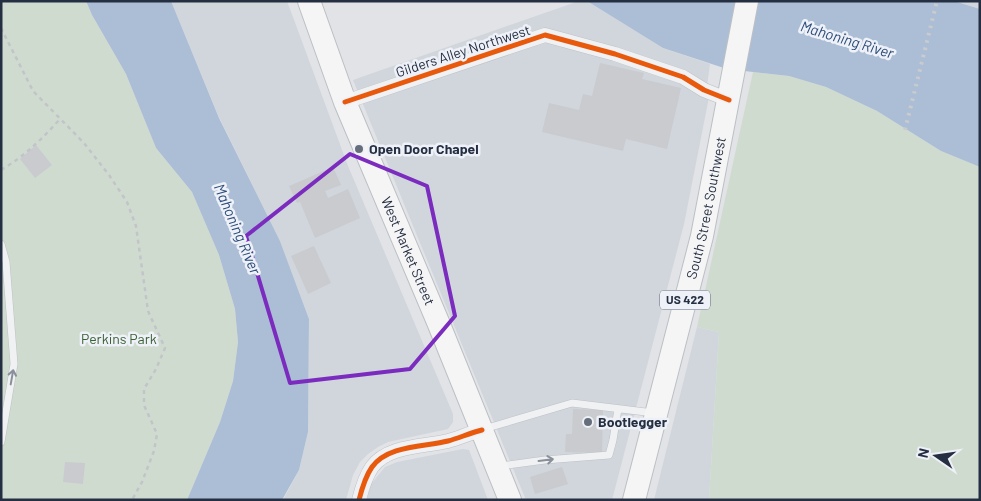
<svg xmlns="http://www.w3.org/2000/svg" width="981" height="501" viewBox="0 0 981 501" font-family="Barlow,sans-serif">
	<rect width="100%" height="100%" fill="#e1e3e6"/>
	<path fill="#d1d6dd" d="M171 1H287L348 166 453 414V422L448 429 388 442 378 447 368 454 360 462 353 475 346 500H283L299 470 308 432 309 319 280 241 218 115Z
		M579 1H587L663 48 710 64 707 86 711 87 684 224 612 500H526L353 80Z
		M954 1H980V9Z
		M697 327 719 332 709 500H654Z
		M463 449 469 450 488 500H367L371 484 385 467 397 462Z"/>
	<path fill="#d0dbd0" d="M1 1H86L92 15 126 74 156 148 192 192 219 255 235 309 238 342 233 381 220 422 187 500H1Z
		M753 72 789 76 826 87 877 111 941 151 980 167V500H709L719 332 697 327Z"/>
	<path fill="#acbed5" d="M86 1H171L219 118 280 241 309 319 308 432 299 470 282 500H187L220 422 233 381 238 342 235 309 219 255 192 192 156 148 126 74 92 15Z
		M587 1H954L980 9V167L941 151 877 111 826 87 789 76 727 69 663 48Z"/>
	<path fill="#c9cbcf" d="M600 63 644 73 642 79 681 88 667 149 626 139 623 151 542 132 549 103 579 110 583 94 592 96Z
		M36 145 52 165 35 178 20 159Z
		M333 167 341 185 325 191 328 198 348 189 360 218 315 238 300 202 297 203 289 186Z
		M314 246 331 283 308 294 291 256Z
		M573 409 603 410 602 453 565 452 566 434H572Z
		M65 462 85 463 83 484 63 482Z
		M562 467 568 484 535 494 530 477Z"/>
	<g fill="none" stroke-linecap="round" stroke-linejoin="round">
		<g stroke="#bfc1c4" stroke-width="8">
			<path id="lane" d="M1 244 6 262 14 364 1 442
				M484 429 572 403 654 413
				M500 466 545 460 609 455 613 440 618 409"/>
		</g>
		<g stroke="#bfc1c4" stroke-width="15">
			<path id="street" d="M345 102 545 35 615 54 683 77 704 90 729 100
				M359 500C362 488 365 477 372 467 388 445 424 447 448 441 459 438 470 433 482 430"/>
		</g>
		<g stroke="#bcc0c4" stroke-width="24">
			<g id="primary">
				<path id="s1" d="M309 1 345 102 438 322 510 500"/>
				<path id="s2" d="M634 500 702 236 747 1"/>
			</g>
		</g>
		<path stroke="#c2c4c9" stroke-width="2.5" stroke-dasharray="4 4" stroke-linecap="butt" d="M1 28 33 91 84 143 109 175 127 202 136 226 148 311 165 348 156 369 144 389V405L157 434 154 451 142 482 132 500
			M1 170C25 156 42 139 60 119"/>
		<use href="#lane" stroke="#f0f1f3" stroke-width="7"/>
		<use href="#street" stroke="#f0f1f3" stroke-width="14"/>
		<use href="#primary" stroke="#f5f5f6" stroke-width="22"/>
		<path stroke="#c9cbcf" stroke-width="4" stroke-dasharray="2.5 5" stroke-linecap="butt" d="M905 130 937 1"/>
		<g stroke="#eef1f7" stroke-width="8">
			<path id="cycleway" d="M345 102 545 35 615 54 683 77 704 90 729 100
				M359 500C362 488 365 477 372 467 388 445 424 447 448 441 459 438 470 433 482 430"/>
		</g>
		<use href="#cycleway" stroke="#e8590c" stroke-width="5"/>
	</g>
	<defs><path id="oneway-shaft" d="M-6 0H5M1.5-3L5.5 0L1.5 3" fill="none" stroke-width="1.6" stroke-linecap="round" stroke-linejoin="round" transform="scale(1.25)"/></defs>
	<g stroke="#8a909a">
		<use href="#oneway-shaft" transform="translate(12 377) rotate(-80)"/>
		<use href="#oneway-shaft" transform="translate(546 460) rotate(-7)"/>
	</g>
	<path fill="none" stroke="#7b2cbf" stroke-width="4" stroke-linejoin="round" d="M350 154 427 186 455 316 410 369 290 383 246 236Z"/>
	<g fill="#676e7b" stroke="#eef1f7" stroke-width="2">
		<circle cx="359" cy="149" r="5"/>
		<circle cx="588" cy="422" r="5"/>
	</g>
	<g text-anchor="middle" stroke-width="5" stroke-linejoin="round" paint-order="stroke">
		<rect fill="#eef1f7" stroke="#616978" stroke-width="1" x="660" y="290.5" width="50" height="19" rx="4"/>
		<g font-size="12" font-weight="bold" fill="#252f42">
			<text x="685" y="304">US 422</text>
		</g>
		<g font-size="14" fill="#252f42" stroke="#eef1f7">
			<text transform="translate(463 51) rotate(-18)" y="5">Gilders Alley Northwest</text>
			<text dy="5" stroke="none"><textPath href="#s2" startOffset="301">South Street Southwest</textPath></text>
			<text dy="5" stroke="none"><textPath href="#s1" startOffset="269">West Market Street</textPath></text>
		</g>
		<g font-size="14" font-weight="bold" fill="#252f42" stroke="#eef1f7" text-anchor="start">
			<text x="369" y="154">Open Door Chapel</text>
			<text x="598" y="427">Bootlegger</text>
		</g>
		<g font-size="14" fill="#385f31" stroke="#eef1f7">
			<text x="119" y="344">Perkins Park</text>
		</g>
		<g font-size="15" font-style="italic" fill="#2b4b7a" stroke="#eef1f7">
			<text transform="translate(847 40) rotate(17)" y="5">Mahoning River</text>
			<text transform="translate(237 229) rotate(67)" y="5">Mahoning River</text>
		</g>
	</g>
	<rect width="981" height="501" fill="none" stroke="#252f42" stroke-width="5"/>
	<g transform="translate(936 456) rotate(283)" stroke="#eef1f7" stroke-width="4" paint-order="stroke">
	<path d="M0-4L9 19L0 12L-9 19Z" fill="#252f42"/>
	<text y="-8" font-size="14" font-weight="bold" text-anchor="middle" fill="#252f42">N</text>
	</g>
</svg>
